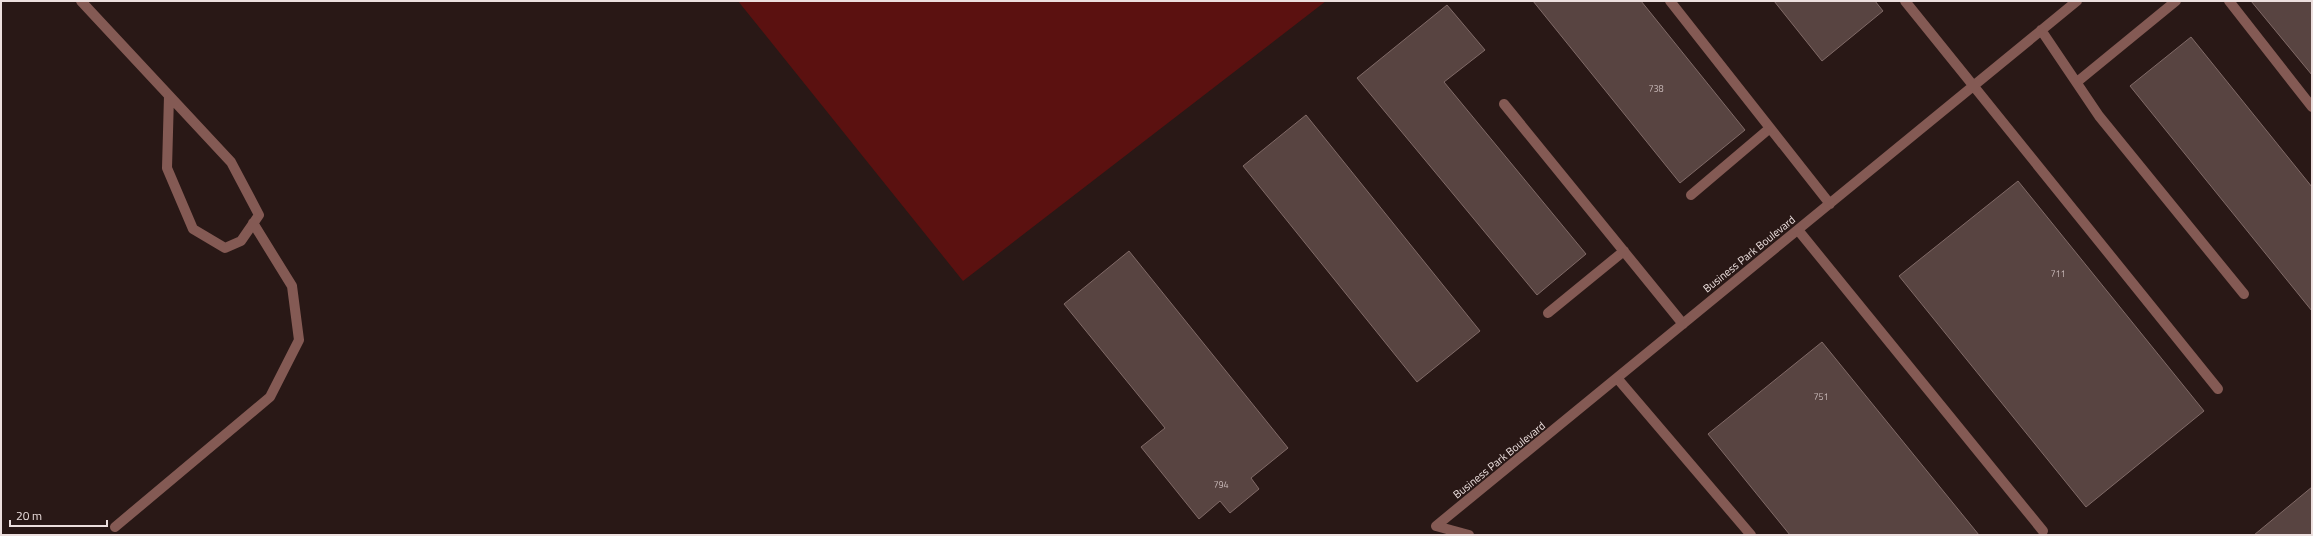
<svg xmlns="http://www.w3.org/2000/svg" width="2313" height="536" viewBox="0 0 2313 536" font-family="'Titillium Web',sans-serif">
	<rect width="100%" height="100%" fill="#291816"/>
	<path fill="#5b1110" d="M738 1H1326L963 281Z"/>
	<path fill="#584441" stroke="#806a67" d="M1533 1H1641L1745 130 1680 183Z
		M1774 1H1875L1883 11 1822 61Z
		M2251 1H2312V75Z
		M1447 5 1485 50 1444 82 1586 254 1537 295 1357 78Z
		M2191 37 2312 187V311L2130 86Z
		M1306 115 1480 331 1417 382 1243 166Z
		M2018 181 2204 411 2086 507 1899 276Z
		M1129 251 1288 448 1251 478 1259 489 1230 513 1220 501 1199 519 1141 447 1165 428 1064 304Z
		M1822 342 1979 535H1790L1708 434Z
		M2312 487V535H2254Z"/>
	<g fill="none" stroke-linecap="round" stroke-linejoin="round">
		<path stroke="#845a54" stroke-width="10" d="M81 1 231 162 259 215 241 241 225 248 193 229 167 168 169 96
			M1670 1 1830 204
			M1905 1 2218 389
			M2229 1 2312 107
			M2041 30 2099 116 2244 294
			M2077 82 2176 1
			M1504 104 1683 324
			M1691 195 1770 128
			M1798 230 2043 531
			M1548 313 1624 251
			M1617 378 1751 535
			M1436 526 2077 1
			M1436 526 1469 535
			M115 527 270 397 299 340 292 286 253 223"/>
	</g>
	<g text-anchor="middle" stroke-width="3.5" stroke-linejoin="round" paint-order="stroke">
		<g font-size="9" fill="#c7b8b7">
			<text x="1656" y="92">738</text>
			<text x="2058" y="277">711</text>
			<text x="1821" y="400">751</text>
			<text x="1221" y="488">794</text>
		</g>
		<g font-size="11" fill="#ecdfde" stroke="#291816">
			<text transform="translate(1749 254) rotate(-39)" y="4">Business Park Boulevard</text>
			<text transform="translate(1499 460) rotate(-39)" y="4">Business Park Boulevard</text>
		</g>
	</g>
	<rect width="2313" height="536" fill="none" stroke="#ecdfde" stroke-width="4"/>
	<path d="M10 520v6h97v-6" fill="none" stroke="#ecdfde" stroke-width="2"/>
	<text x="16" y="520" font-size="12" fill="#ecdfde" stroke="#291816" stroke-width="3" paint-order="stroke">20 m</text>
</svg>
